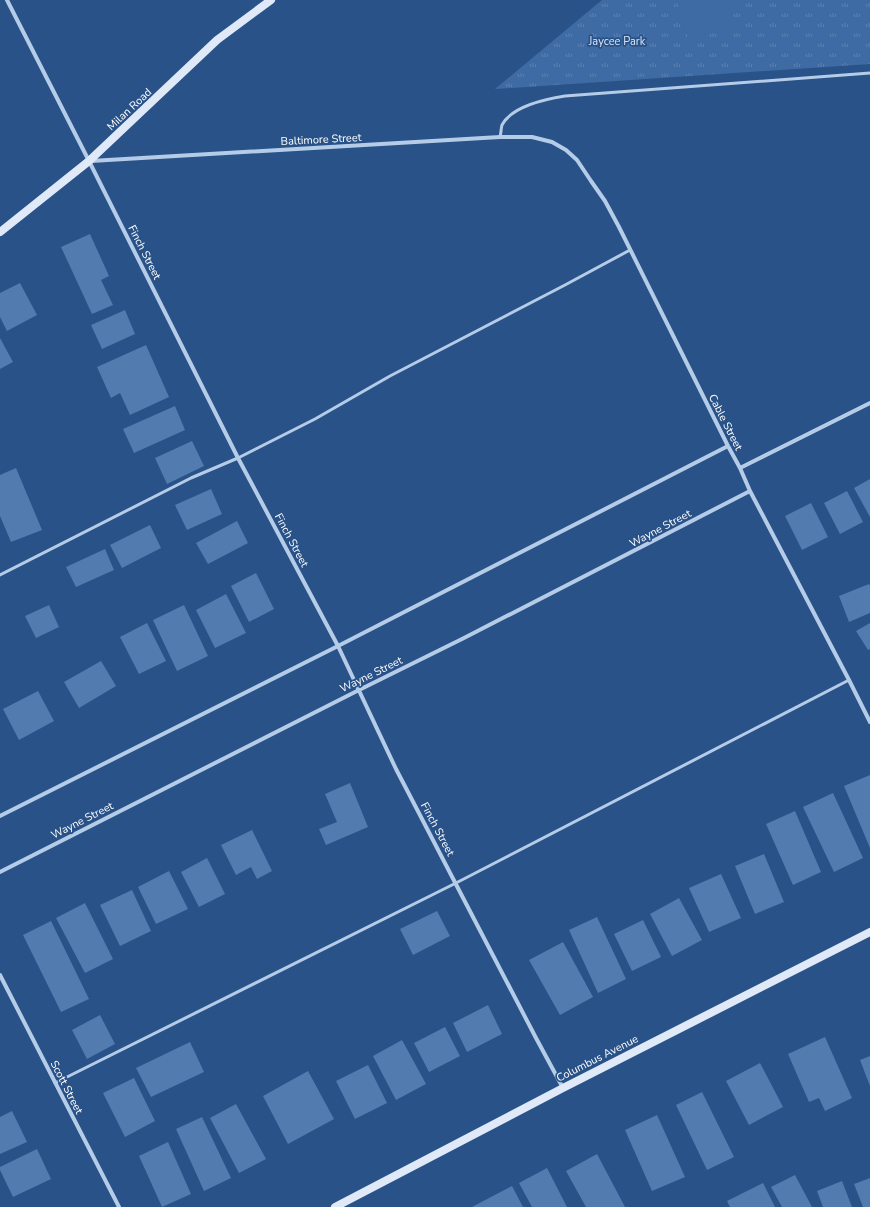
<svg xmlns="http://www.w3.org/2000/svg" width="870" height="1207" viewBox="0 0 870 1207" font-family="'Nunito Sans',sans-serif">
	<defs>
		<pattern id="grass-tufts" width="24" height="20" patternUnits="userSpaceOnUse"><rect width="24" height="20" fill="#3e6ba4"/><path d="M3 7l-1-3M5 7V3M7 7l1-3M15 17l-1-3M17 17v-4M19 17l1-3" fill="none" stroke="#5b81b2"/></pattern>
	</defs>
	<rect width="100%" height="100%" fill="#295288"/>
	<path fill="url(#grass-tufts)" d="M602 0H870V64L495 89Z"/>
	<path fill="#3e6ba4" d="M677 0H727L735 26 688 39Z"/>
	<path fill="#527baf" d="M90 234 109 276 101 280 113 305 92 314 61 247Z
		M20 283 37 315 7 331 0 317V293Z
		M125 310 135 334 102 349 91 325Z
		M0 338 13 362 0 369Z
		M146 345 169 397 130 415 120 393 111 398 97 367Z
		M175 406 185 430 134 453 123 429Z
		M192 441 204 466 167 484 155 458Z
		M16 468 42 530 11 542 0 516V475Z
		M870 479V517L854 488Z
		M211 489 222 514 187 530 175 505Z
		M847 491 863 522 840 534 824 503Z
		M811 503 828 537 802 550 785 516Z
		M237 521 248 543 208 564 196 543Z
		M150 525 161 548 122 568 110 545Z
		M105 549 114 570 76 587 66 567Z
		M256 573 274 609 249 622 231 586Z
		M869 584 870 586V613L849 622 839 596Z
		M226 594 246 633 215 648 196 610Z
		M49 605 59 627 36 638 25 616Z
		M184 605 208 656 177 671 153 620Z
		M147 623 166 661 139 674 120 637Z
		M870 623V649L868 650 856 631Z
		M101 661 116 686 79 708 64 682Z
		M38 691 54 721 19 740 3 709Z
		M870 775V848L844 786Z
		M350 783 368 827 326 845 319 829 337 822 325 794Z
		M833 793 863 858 834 872 803 807Z
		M795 811 821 872 793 885 766 824Z
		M252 830 272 871 257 879 251 867 236 875 221 845Z
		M764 854 784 902 755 914 735 866Z
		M207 858 225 894 199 907 181 872Z
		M169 871 188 909 156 924 138 887Z
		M721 874 741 918 709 932 689 888Z
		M132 890 151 931 120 946 100 905Z
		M679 898 702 940 672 956 650 914Z
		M85 903 113 959 85 973 56 918Z
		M437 911 450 936 413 955 400 929Z
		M597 917 626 979 598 993 569 930Z
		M643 920 661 957 632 971 614 934Z
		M51 921 89 999 61 1012 23 935Z
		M563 942 593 997 560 1015 529 960Z
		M488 1005 502 1034 467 1052 453 1023Z
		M100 1015 115 1044 87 1059 72 1030Z
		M445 1027 460 1056 429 1072 414 1043Z
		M825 1037 852 1098 825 1111 819 1098 809 1102 788 1054Z
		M402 1040 426 1084 396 1100 373 1056Z
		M190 1042 204 1072 151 1097 136 1068Z
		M870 1056V1086L860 1060Z
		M760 1063 783 1107 749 1125 726 1081Z
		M368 1065 387 1103 355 1119 336 1081Z
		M308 1071 334 1119 288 1144 263 1096Z
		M134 1078 155 1121 125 1137 103 1093Z
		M702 1092 734 1157 707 1170 676 1105Z
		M236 1104 266 1159 239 1173 210 1118Z
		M12 1111 27 1142 0 1154V1117Z
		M657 1115 685 1177 652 1191 625 1130Z
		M202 1117 231 1178 204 1191 176 1129Z
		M168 1142 191 1194 162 1207 139 1156Z
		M37 1149 51 1179 13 1197 0 1170V1167Z
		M597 1154 625 1207H586L566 1171Z
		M547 1168 567 1207H532L519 1183Z
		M795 1175 812 1207H782L771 1187Z
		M870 1178V1207H863L854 1184Z
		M842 1181 852 1207H823L817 1191Z
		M763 1183 775 1207H730L727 1201Z
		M512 1186 523 1207H472Z"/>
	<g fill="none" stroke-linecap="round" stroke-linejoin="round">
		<path stroke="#b5cce8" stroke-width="3" d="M500 137C501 134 501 128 502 125 512 106 546 99 565 96L870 73
			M0 575 191 478 238 458 315 419 390 376 565 285 630 250
			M55 1083 456 883 849 680"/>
		<path stroke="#b5cce8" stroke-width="4" d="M7 0 89 161 238 458 338 646 396 769 536 1038 563 1088
			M91 161 500 137H532L552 142 566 150 577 160 591 181 605 201 619 227 728 446 740 468 750 491 849 680 870 722
			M740 468 870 403
			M0 816 338 646 728 446
			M0 872 359 690 464 638 750 491
			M0 975 119 1207"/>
		<path stroke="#dfe9f7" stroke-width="8" d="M0 232 89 161 217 40 271 0
			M335 1207 563 1088 870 932"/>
	</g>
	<g text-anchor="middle" stroke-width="3.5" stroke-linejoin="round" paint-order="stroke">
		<g font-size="11" fill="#d9e6f7" stroke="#295288">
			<text x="617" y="45">Jaycee Park</text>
		</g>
		<g font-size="11" fill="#fff" stroke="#295288">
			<text transform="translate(129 109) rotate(-43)" y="4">Milan Road</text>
			<text transform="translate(321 139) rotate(-3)" y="4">Baltimore Street</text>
			<text transform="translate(145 252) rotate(63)" y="4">Finch Street</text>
			<text transform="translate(726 422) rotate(63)" y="4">Cable Street</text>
			<text transform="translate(660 528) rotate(-28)" y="4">Wayne Street</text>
			<text transform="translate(292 540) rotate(62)" y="4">Finch Street</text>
			<text transform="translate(371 674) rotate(-26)" y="4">Wayne Street</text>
			<text transform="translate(82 820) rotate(-27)" y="4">Wayne Street</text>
			<text transform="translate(438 829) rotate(62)" y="4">Finch Street</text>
			<text transform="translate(597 1058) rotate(-27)" y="4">Columbus Avenue</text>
			<text transform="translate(67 1087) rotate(63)" y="4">Scott Street</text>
		</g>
	</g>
</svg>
